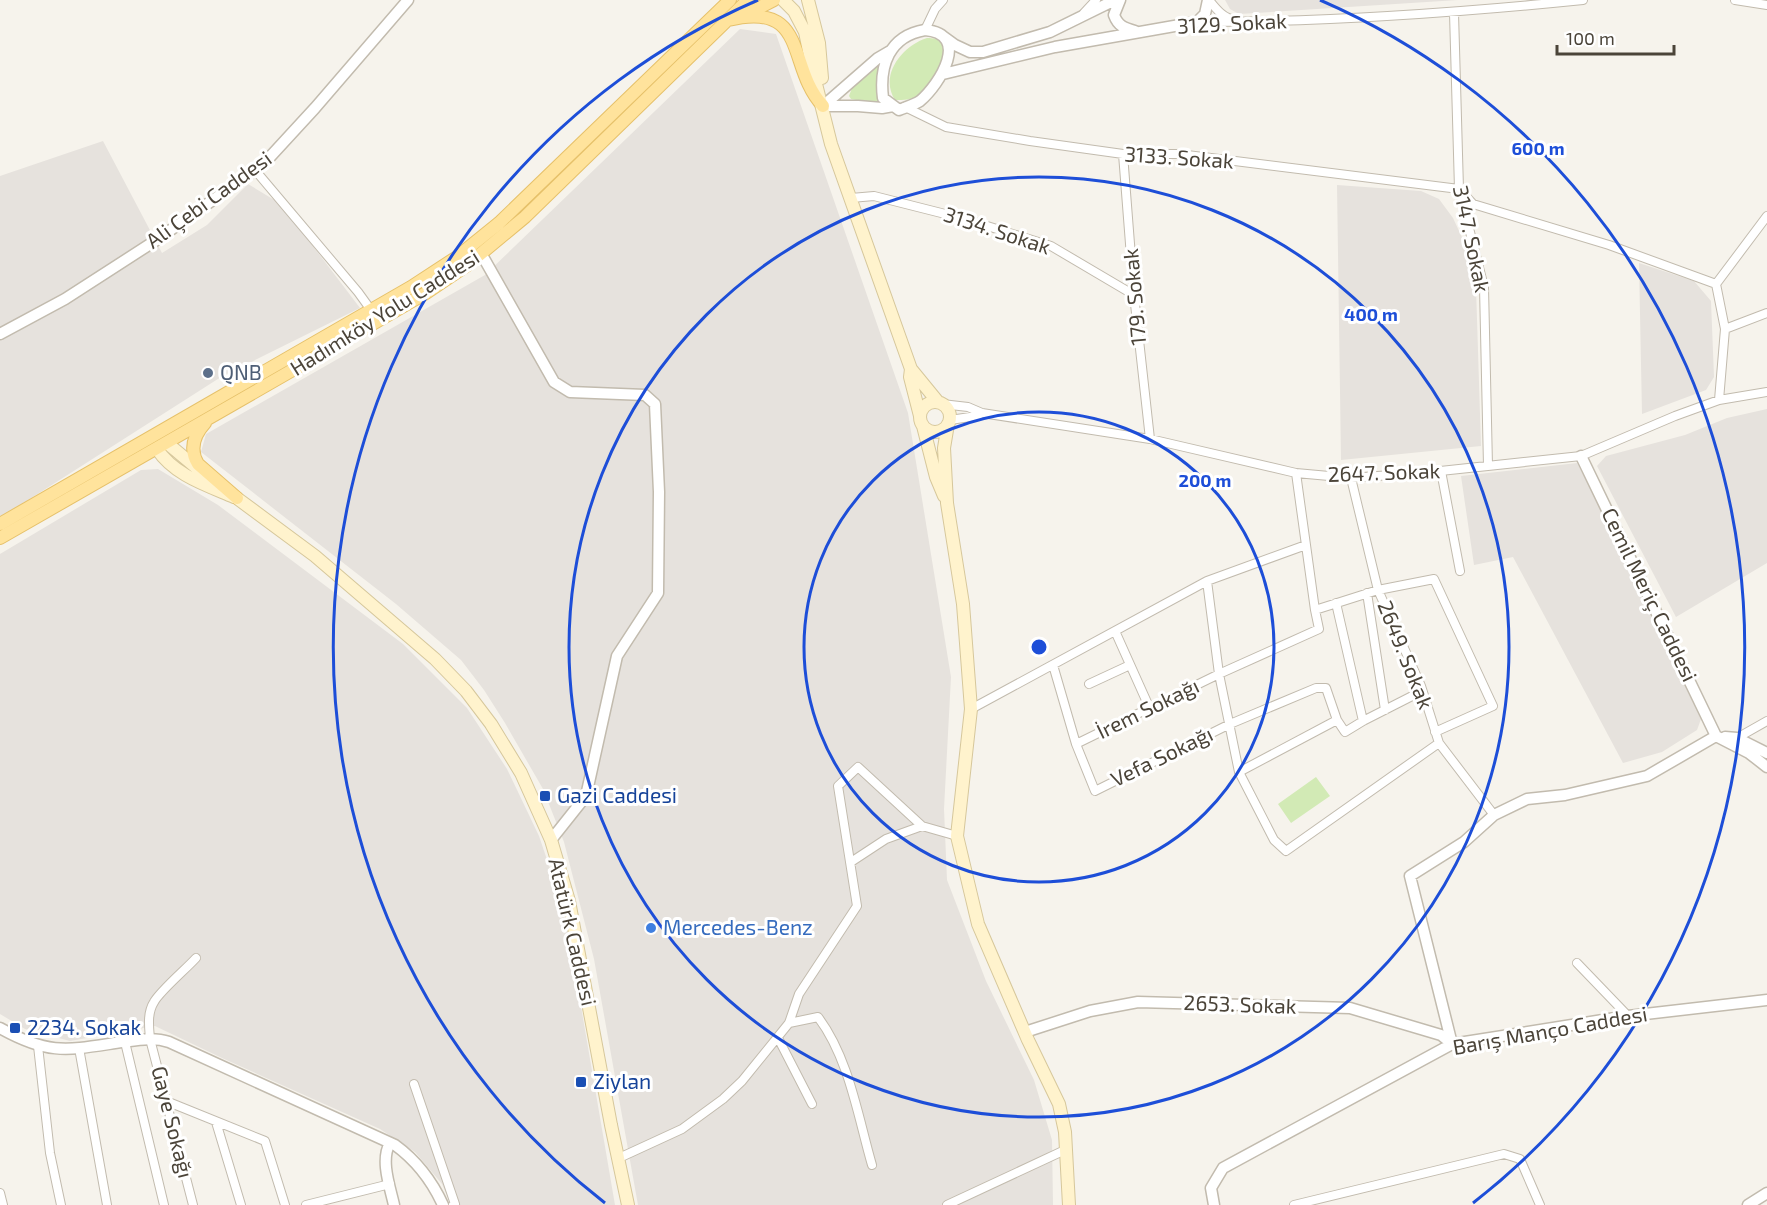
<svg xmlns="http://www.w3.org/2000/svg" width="1767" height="1205" viewBox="0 0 1767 1205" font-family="'Exo 2',sans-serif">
	<rect width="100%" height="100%" fill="#f6f3ec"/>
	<path fill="#e6e2dd" d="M1225 0H1458L1239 14 1230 9Z
		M740 29 776 34 908 413 951 677 944 809 947 880 986 981 1034 1080 1052 1140 1053 1205H638L594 959 564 842 543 789 505 723 484 690 461 660 396 604 201 452 206 434 485 275Z
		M103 141 162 253 207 225 248 184 281 204 360 308 221 377 0 518V176Z
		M1337 185 1421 191 1439 199 1453 218 1465 244 1476 287 1481 446 1341 460Z
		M1639 263 1694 281 1711 301 1714 377 1706 390 1642 414Z
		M1767 409V563L1676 617 1597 466 1606 456 1685 435 1727 418Z
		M1577 463 1609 524 1701 719 1697 730 1662 752 1623 763 1513 557 1474 565 1461 476Z
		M158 469 218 505 403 644 467 708 507 769 539 836 565 913 615 1205H451L442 1184 415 1152 380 1129 222 1058 155 1026 70 1041 25 1029 0 1014V554L141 470Z"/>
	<path fill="#d2eab5" d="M927 38C930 38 933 38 936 39 958 48 930 87 919 95 911 100 904 100 895 100 879 75 902 46 927 38Z
		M881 63 882 105 851 99 849 96 852 88Z
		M1316 777 1330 796 1291 823 1278 804Z"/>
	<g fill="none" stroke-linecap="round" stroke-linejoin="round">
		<g stroke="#c2bbae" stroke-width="10">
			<path id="minor" d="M1209 0C1216 9 1224 19 1236 20
				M1735 0 1767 5
				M1084 13 1096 0
				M1454 13 1459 189 1484 287 1488 466
				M1197 22C1326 22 1455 13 1583 0
				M925 30 935 9 943 0
				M905 107 946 127 1030 141 1123 154H1179L1459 189 1473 204 1609 245 1716 284
				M1123 154 1134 295 1150 439
				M255 170 358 292 371 310
				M851 198 874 196 965 219 1051 246 1134 295
				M1725 329 1767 313
				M1719 400 1725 329 1716 284 1767 216
				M942 404 968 407 982 413 1150 439 1296 473 1351 478 1431 472 1581 456 1675 416 1719 400 1767 392
				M950 420 977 416 982 413
				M1441 471 1460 571
				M1296 473 1315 610 1378 590 1434 579 1493 706 1435 732
				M1351 478 1378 590 1421 686 1439 743 1494 815
				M1207 581 1219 674 1239 772 1274 840 1286 851 1439 743
				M1367 593 1385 710
				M1336 603 1363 721
				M1115 631 1150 709
				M1053 665 1076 744 1095 791 1230 724 1316 688H1326L1337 720 1239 772
				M1089 684 1130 665
				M971 709 1207 581 1306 545
				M1337 720 1345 732 1363 721 1422 691
				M1737 738 1767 721
				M1076 744 1219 674 1319 629 1315 610
				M851 862 886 839 922 826
				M1577 963 1628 1016
				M789 1023 818 1017C849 1058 858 1117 872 1165
				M778 1038 812 1104
				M125 1042 164 1205
				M38 1046 50 1153 61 1205
				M79 1048 107 1205
				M414 1084 455 1204 453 1205
				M166 1101 265 1141 285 1205
				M216 1122 241 1205
				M619 1158 682 1129 723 1099 742 1081 789 1023 799 994 857 906 838 786 858 767 922 826 957 836
				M0 1193 3 1205
				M193 1205 150 1039C149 1027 147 1013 154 1002 160 991 186 969 196 958
				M306 1205 390 1184
				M947 1205 1065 1150
				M1294 1205 1504 1154 1520 1159 1540 1205"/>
		</g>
		<g stroke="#c2bbae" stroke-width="13">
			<path id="tertiary" d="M1120 0 1114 15C1118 26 1124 28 1135 31
				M925 30C971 34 940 84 920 101 914 105 906 107 899 110L883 98C879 66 889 36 925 30Z
				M944 37 955 45 970 52H983L1050 32 1115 0
				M943 74 1055 47 1197 22 1205 14 1208 0
				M823 106 878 58 890 51
				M823 106H858L882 108 893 106
				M482 255 554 382 570 392 645 395 655 404 659 492 658 593 617 656 586 796 551 840
				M0 334 65 299 158 239 255 170 269 158 315 108 408 0
				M1581 456 1716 736 1749 753 1767 767
				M1725 737 1737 738 1767 753
				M0 1028C50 1056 68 1050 122 1042 138 1040 154 1037 169 1042L395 1145C417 1161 432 1181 443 1205
				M1025 1032 1090 1011 1138 1002 1350 1008 1441 1035 1452 1044
				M1452 1044 1410 876 1464 842 1494 815 1527 799 1565 795 1647 776 1716 736
				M390 1143C380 1160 390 1187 394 1205
				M1214 1205 1211 1188 1223 1168 1452 1044 1628 1016 1767 1000
				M1748 1205 1767 1193"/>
		</g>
		<g stroke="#d6c79b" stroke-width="14">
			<path id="secondary" d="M783 0 794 11 805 32 816 84 831 144 911 369 938 402
				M808 0 819 43 822 78
				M911 369 910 377 920 416
				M920 417a15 15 0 1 1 30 0a15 15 0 1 1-30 0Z
				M948 424 944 448 947 503 963 604 971 709 957 836 978 924 1028 1040 1059 1104 1065 1132 1069 1205
				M923 426 936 477 944 496
				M167 443 204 474
				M157 449C174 475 206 485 234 497
				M230 493 315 556 435 659 466 691 491 724 521 773 551 840 569 901 611 1125 628 1205"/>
		</g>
		<g stroke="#e6c16a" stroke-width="14">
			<path id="primary" d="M747 14 774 0
				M728 20C810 0 786 67 823 106
				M205 423C194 435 189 449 198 464L237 498
				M0 524 411 287 457 257 499 223 730 0
				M0 538 338 344 426 293 466 266 525 217 748 0"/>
		</g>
		<use href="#minor" stroke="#fff" stroke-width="8"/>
		<use href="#tertiary" stroke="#fff" stroke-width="10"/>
		<use href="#secondary" stroke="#fff3cd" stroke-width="12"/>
		<use href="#primary" stroke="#ffe39c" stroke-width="12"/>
	</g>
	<g fill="none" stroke="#1d4ed8" stroke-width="3">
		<circle cx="1039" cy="647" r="235"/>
		<circle cx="1039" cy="647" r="470"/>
		<path d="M605 1203A705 705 0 0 1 758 0M1320 0A705 705 0 0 1 1473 1203"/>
	</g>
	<circle fill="#5c6f8a" stroke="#fff" stroke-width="2" cx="208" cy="373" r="6"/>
	<g fill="#1a4fb4" stroke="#fff" stroke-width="2">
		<rect x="539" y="790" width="12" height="12" rx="3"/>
		<rect x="9" y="1022" width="12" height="12" rx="3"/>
		<rect x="575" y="1076" width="12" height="12" rx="3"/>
	</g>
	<circle fill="#3f7fe0" stroke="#fff" stroke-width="2" cx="651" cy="928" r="6"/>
	<g text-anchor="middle" stroke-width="6" stroke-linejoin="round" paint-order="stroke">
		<g font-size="21" fill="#4b4439" stroke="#fff">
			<text transform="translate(1232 24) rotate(-3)" y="7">3129. Sokak</text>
			<text transform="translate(1179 158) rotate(4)" y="7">3133. Sokak</text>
			<text transform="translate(209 200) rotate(-36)" y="7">Ali Çebi Caddesi</text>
			<text transform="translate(997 231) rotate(18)" y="7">3134. Sokak</text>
			<text transform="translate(1471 239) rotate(78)" y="7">3147. Sokak</text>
			<text transform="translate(1135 297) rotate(-95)" y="7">179. Sokak</text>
			<text transform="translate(385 313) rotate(-32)" y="7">Hadımköy Yolu Caddesi</text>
			<text transform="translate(1384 473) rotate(-2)" y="7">2647. Sokak</text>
			<text transform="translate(1649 595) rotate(64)" y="7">Cemil Meriç Caddesi</text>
			<text transform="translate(1405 655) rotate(68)" y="7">2649. Sokak</text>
			<text transform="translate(1148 709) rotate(-26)" y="7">İrem Sokağı</text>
			<text transform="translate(1162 757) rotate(-26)" y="7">Vefa Sokağı</text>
			<text transform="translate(572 932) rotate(77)" y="7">Atatürk Caddesi</text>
			<text transform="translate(1240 1005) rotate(2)" y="7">2653. Sokak</text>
			<text transform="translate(1550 1031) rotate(-10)" y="7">Barış Manço Caddesi</text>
			<text transform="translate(172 1122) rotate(76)" y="7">Gaye Sokağı</text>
		</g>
		<g font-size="21" fill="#4e5e75" stroke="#fff" text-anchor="start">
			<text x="220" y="380">QNB</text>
		</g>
		<g font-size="21" fill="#164399" stroke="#fff" text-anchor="start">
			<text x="557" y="803">Gazi Caddesi</text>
			<text x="27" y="1035">2234. Sokak</text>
			<text x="593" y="1089">Ziylan</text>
		</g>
		<g font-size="21" fill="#366cbe" stroke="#fff" text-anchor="start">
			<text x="663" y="935">Mercedes-Benz</text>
		</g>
	</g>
	<circle cx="1039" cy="647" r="9" fill="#1d4ed8" stroke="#fff" stroke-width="3"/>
	<g font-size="18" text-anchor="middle" font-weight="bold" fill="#1d4ed8" stroke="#fff" stroke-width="6" stroke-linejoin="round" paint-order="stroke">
		<text x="1538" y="155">600 m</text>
		<text x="1371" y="321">400 m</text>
		<text x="1205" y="487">200 m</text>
	</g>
	<path d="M1557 45v9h117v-9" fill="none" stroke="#4b4439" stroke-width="3"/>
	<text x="1566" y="45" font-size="18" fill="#4b4439" stroke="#ffffff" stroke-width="4.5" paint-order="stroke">100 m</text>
</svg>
